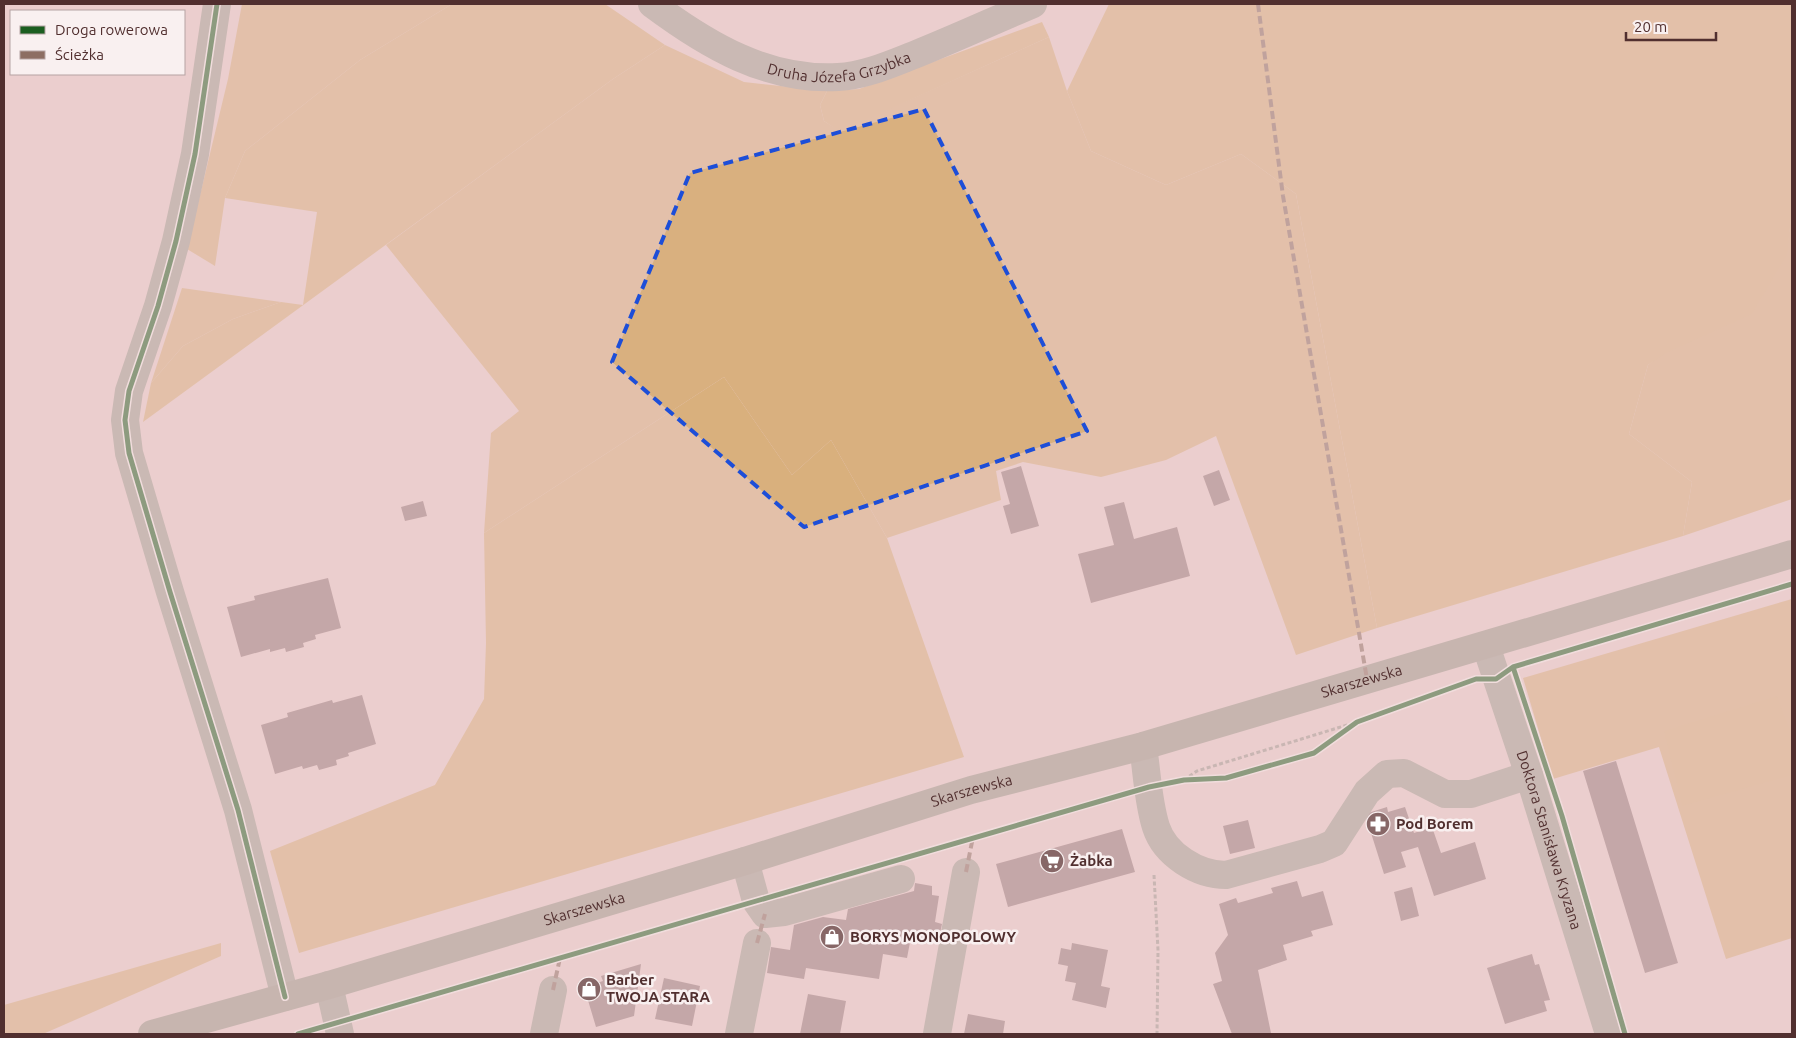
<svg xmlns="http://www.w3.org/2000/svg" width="1796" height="1038" viewBox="0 0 1796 1038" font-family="Ubuntu,sans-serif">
	<rect width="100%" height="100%" fill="#ebcece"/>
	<path fill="#d9b07f" d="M242 4H452L360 60 245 151 225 198 215 266 187 249 228 79Z
		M1049 37 1067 91 1091 151 1166 185 1241 154 1296 194 1377 628 1296 655 1216 436 1166 460 1101 477 1023 462 996 471 1001 500 887 538 831 440 792 475 724 377 484 533 491 433 519 411 386 245 613 79 665 45 744 82 827 91 820 105 824 121 840 131Z
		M1792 210V499L1683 536 1692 482 1629 434 1648 365 1786 255Z
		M182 288 281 302 233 319 183 346 151 383Z
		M1792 599V938L1726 959 1659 747 1553 779 1523 678Z
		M221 943V956L43 1034H4V1005Z"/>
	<path fill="#d9b07d" d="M452 4H605L665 45 613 79 143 422 151 383 183 346 233 319 281 302 303 305 317 212 225 198 245 151 360 60Z
		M1109 4H1792V210L1787 255 1752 314 1666 353 1648 365 1629 434 1692 482 1683 536 1377 628 1296 194 1241 154 1166 185 1091 151 1067 91Z
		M1042 22 1049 37 840 132 824 121 820 105 827 91 859 89Z
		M724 377 792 475 831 440 887 538 964 757 299 953 270 851 435 785 484 699 486 643 484 533Z
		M1777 696 1792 736V775L1682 806 1664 731Z"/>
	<path fill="#96787a" d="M1021 466 1039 526 1011 534 1003 506 1010 504 1001 472Z
		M1219 470 1230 500 1214 506 1203 476Z
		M423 501 427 516 405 521 401 507Z
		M1124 502 1134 539 1177 527 1190 576 1091 603 1078 554 1114 545 1104 507Z
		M328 578 341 628 315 635 316 639 303 643 304 647 286 652 285 648 270 652V649L241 657 227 607 255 600 254 596Z
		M362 695 376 744 348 753 349 756 336 760 337 765 319 770 317 765 303 769 302 766 275 774 261 725 288 717 287 713 332 700 333 703Z
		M1616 761 1678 963 1645 973 1583 771Z
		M1387 807 1388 812 1405 807 1414 833 1432 827 1441 853 1475 842 1486 879 1434 896 1418 847 1401 852 1406 867 1384 874 1365 814Z
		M1248 820 1255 848 1230 854 1223 826Z
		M1122 829 1135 872 1008 907 996 864Z
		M1297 881 1302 897 1323 891 1333 925 1311 931 1313 936 1283 945 1287 960 1258 970 1271 1033 1232 1034 1213 984 1222 981 1215 953 1228 935 1219 904 1236 898 1238 903 1273 893 1271 888Z
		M915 883 932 886V895L939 896 935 922 942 924 938 942 911 937 907 958 883 954 879 979 806 968 804 979 767 973 771 947 790 950 794 925 823 917 846 920 848 909 914 891Z
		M1412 887 1419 916 1401 921 1394 892Z
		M1072 943 1108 950 1101 986 1110 988 1106 1008 1072 1000 1076 983 1065 981 1068 966 1058 964 1061 948 1071 950Z
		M1532 954 1535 965 1539 964 1550 1000 1544 1001 1547 1011 1505 1024 1487 968Z
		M641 964 634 1016 596 1027 584 987 603 981 601 976Z
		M664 978 700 986 692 1026 655 1019Z
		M808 994 846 1001 840 1034H800Z
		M968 1014 1005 1021 1003 1034H964Z"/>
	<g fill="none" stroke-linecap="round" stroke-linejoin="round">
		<path stroke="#a09a92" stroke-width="3" stroke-dasharray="4 2.5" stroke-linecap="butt" d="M1184 780 1197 771 1357 722
			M1154 875 1158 950 1157 1034"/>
		<g stroke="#a29f94" stroke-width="28">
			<path d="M217 4 195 154 176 241 158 306 129 391 125 420 129 453 170 592 238 810 285 997"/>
			<path id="s1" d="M652 4C707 45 767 81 838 77 864 76 891 64 914 55 954 39 993 21 1033 4"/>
			<path id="s2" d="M1486 646 1529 775 1609 1034"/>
			<path d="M1143 746C1147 773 1148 802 1156 827 1165 855 1198 875 1226 875L1320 849 1334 843 1367 792 1387 774 1404 773 1445 794H1471L1529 775"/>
			<path d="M745 861 756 901 765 914 784 912 901 879"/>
			<path d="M329 985 340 1034"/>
			<path d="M544 1034 553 990"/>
			<path d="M739 1034 757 943"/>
			<path d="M937 1034 966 872"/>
		</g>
		<path stroke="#9c978b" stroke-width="28" id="s3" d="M152 1034 329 985 745 861 971 790 1143 746 1792 554"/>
		<path stroke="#8d6e63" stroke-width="4" stroke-dasharray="8 4" stroke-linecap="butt" d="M1258 4 1283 196 1367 679
			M966 872 973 837
			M757 943 765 914
			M553 990 560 958"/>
		<g stroke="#f9f0f0" stroke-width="8">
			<path id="cycleway" d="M217 4 195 154 176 241 158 306 129 391 125 420 129 453 170 592 238 810 285 997
				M1513 667 1562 816 1625 1034
				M298 1034 1149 787 1184 780 1226 778 1314 753 1357 722 1476 679H1496L1513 667 1792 584"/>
		</g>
		<use href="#cycleway" stroke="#1b5e20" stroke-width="5"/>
	</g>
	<path d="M0 0H1796V1038H0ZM924 109 1087 431 804 527 612 362 690 173Z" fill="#ebcece" fill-opacity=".55" fill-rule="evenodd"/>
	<path fill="none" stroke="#1d4ed8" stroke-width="4" stroke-dasharray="10 6" stroke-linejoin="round" d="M924 109 1087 431 804 527 612 362 690 173Z"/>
	<defs>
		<g id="pharmacy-disc" transform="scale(1.25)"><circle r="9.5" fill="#876767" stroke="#f9f0f0"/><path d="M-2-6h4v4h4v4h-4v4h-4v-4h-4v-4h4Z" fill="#fff"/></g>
		<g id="supermarket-disc" transform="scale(1.25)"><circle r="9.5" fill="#876767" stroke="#f9f0f0"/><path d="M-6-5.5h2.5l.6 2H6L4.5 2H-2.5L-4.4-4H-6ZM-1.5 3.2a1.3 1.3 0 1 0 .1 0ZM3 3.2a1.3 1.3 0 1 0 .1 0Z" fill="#fff"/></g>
		<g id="shop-disc" transform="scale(1.25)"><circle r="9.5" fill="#876767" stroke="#f9f0f0"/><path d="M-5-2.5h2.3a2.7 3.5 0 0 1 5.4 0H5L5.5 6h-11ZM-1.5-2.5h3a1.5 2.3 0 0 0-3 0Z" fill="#fff"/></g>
	</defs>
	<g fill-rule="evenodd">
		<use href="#pharmacy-disc" x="1378" y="824"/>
		<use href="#supermarket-disc" x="1052" y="861"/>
		<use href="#shop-disc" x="832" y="937"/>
		<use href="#shop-disc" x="589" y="989"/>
	</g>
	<g text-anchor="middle" stroke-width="5" stroke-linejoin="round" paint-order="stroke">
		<g font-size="15" fill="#512f2f" stroke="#f9f0f0">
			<text dy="5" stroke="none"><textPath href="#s1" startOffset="206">Druha Józefa Grzybka</textPath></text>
			<text dy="5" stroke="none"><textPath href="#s3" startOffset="1260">Skarszewska</textPath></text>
			<text dy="5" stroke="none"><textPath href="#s3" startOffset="855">Skarszewska</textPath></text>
			<text dy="5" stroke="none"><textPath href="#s2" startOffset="204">Doktora Stanisława Kryzana</textPath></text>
			<text dy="5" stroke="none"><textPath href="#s3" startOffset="450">Skarszewska</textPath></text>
		</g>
		<g font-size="15" font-weight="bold" fill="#512f2f" stroke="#f9f0f0" text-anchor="start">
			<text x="1396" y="829">Pod Borem</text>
			<text x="1070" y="866">Żabka</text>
			<text x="850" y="942">BORYS MONOPOLOWY</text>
			<text x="606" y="985">Barber<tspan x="606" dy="17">TWOJA STARA</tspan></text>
		</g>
	</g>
	<rect width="1796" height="1038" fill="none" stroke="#512f2f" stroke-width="10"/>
	<rect x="10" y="10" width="175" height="65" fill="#f9f0f0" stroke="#b6a3a3"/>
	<rect x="20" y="26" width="25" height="8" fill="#1b5e20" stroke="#b6a3a3"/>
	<text x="55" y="35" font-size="15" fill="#512f2f">Droga rowerowa</text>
	<rect x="20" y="51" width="25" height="8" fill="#8d6e63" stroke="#b6a3a3"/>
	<text x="55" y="60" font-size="15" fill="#512f2f">Ścieżka</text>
	<path d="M1626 32v8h90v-8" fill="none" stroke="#512f2f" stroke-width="2.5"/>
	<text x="1634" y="32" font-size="15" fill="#512f2f" stroke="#f9f0f0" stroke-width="4" paint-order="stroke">20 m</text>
</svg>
